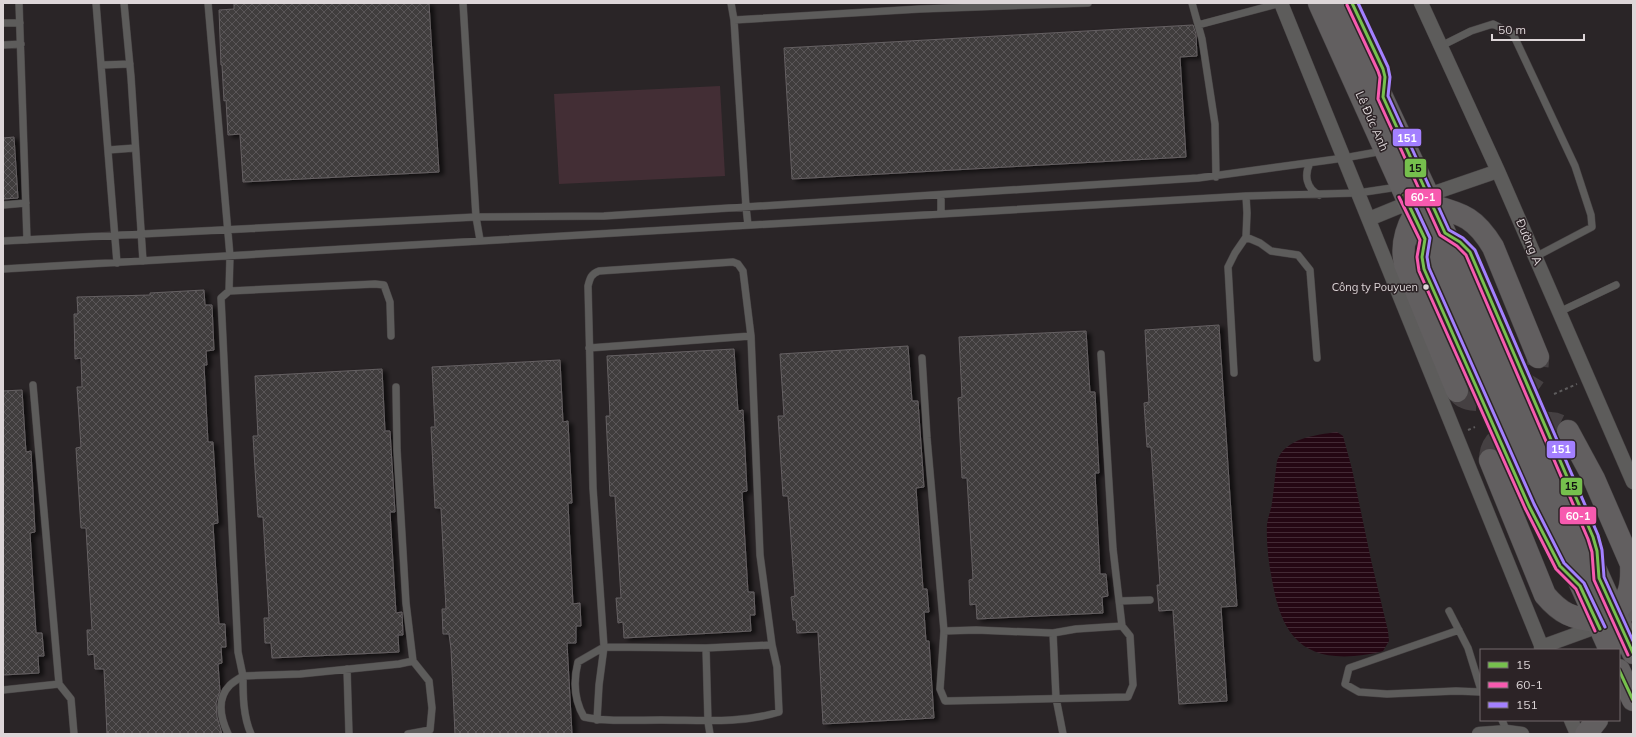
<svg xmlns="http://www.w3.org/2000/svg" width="1636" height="737" viewBox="0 0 1636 737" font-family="Mulish,sans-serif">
	<defs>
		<pattern id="water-rules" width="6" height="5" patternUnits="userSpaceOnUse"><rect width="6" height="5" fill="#240713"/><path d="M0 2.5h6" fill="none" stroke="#432a35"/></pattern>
		<pattern id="building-cross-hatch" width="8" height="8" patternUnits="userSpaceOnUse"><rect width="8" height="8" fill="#3f3c3d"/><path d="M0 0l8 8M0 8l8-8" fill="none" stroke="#5a5758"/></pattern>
		<filter id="shadow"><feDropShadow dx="4.5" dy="2.5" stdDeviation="2" flood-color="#0009"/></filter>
	</defs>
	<rect width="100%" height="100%" fill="#2a2527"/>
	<path fill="#432e35" d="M720 86 725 176 559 184 554 94Z"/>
	<path fill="url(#water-rules)" d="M1337 432 1343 436 1352 469 1371 560 1388 631 1389 641 1383 651C1373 654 1364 655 1354 656 1301 660 1282 633 1273 585 1269 565 1266 545 1267 524 1268 517 1271 510 1272 503 1274 489 1275 475 1277 461 1285 438 1316 435 1337 432Z"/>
	<path fill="url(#building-cross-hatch)" stroke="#656062" filter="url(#shadow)" d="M234 3H429L439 172 243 182 240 134 228 135 226 100 224 101 222 65H221L219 10 234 9Z
		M1193 25 1196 34 1197 56 1180 57 1186 157 792 179 784 48Z
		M14 137 18 198 3 199V138Z
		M204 290 205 305H212L214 350 206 351 207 365H204L208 442H213L218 523 213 524 219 624H225L226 647H221L222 663 218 664 220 691 216 703 217 717 222 734H107L104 669H95L94 654 88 655 87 630H92L86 528H81L76 448 81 447 77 387H82L81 358 75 359 74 314H78L77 297 150 295V293Z
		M1219 325 1237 606 1221 607 1227 701 1179 704 1173 610 1159 611 1157 585H1160L1151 447H1147L1144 403 1149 402 1145 330Z
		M1086 331 1090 392H1095L1099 473H1095L1100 574H1106L1108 596 1102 597 1103 613 977 619 976 604 970 605 969 580 973 579 967 478H962L958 398 962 397 959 337Z
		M908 346 912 401H918L924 487 916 488 923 589H927L929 612H924L926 641H929L934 718 823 724 818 632 797 633 796 620H793L791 597 795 596 788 496H783L778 416H784L780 354Z
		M734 349 738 411 743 410 747 491 742 492 748 592H754L755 615H750L751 631 624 638 623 622 618 623 616 598H621L615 496H610L606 416H610L607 356Z
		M560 360 563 422 568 421 572 503H568L573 604 580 603 581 626H576V643H567L572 734H455L451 649 449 634H443L442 609H446L441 508H435L431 427H435L432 367Z
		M382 369 385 431H390L395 512H390L396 613 402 612 403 635H398L399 652 272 658 271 643H265L264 618H269L263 517H258L253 436H258L255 376Z
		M22 390 26 452 31 451 35 532 30 533 36 633H42L44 656H38L39 673 3 675V391Z"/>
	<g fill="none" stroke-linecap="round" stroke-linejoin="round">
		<path stroke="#454042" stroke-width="22" stroke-dasharray="22 11" stroke-linecap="butt" d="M1457 391C1459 393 1461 396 1464 397 1468 400 1474 400 1479 400 1500 402 1524 395 1535 375 1538 369 1538 363 1538 357
			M1490 460C1490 454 1491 448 1495 443 1507 429 1533 421 1551 423 1558 423 1563 427 1568 431"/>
		<g stroke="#464243" stroke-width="8">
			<path id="service" d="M19 3 27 240
				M96 3 117 263
				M124 3 131 77 143 261
				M208 3 230 256 229 291 375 284 384 285 390 302 391 336
				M463 3 476 217 480 240
				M731 3 734 20 746 207 748 225
				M1192 3 1202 39 1215 124 1216 177
				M734 20 920 9 1088 3
				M3 23H20
				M1198 25 1281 3
				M3 45 21 44
				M1441 46 1471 31 1493 24 1513 34 1575 166 1591 215 1592 227 1535 257
				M101 65 130 64
				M108 150 135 148
				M1310 163C1304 175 1306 188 1319 195
				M941 195V213
				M3 205 26 203
				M1246 237 1260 243 1271 251 1298 255 1310 270 1317 358
				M3 241 476 217 604 216 1198 178 1344 158 1383 151
				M3 269 1246 196 1358 193 1398 187
				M229 291 221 298 238 652 243 676 300 674 399 664 413 661
				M1559 312 1616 285
				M589 348 751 336
				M922 358 927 438 944 631 940 689 945 701 1128 697 1133 685 1130 636 1122 626 1113 549 1101 354
				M1234 373 1228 267 1235 253 1246 237 1247 213 1246 196
				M33 385 59 684 71 699 74 734
				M396 387 397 450 406 603 413 661 429 681 432 708 430 730 408 734
				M1119 601 1150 600
				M1449 611 1468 648 1481 690
				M1459 630 1349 668 1345 684 1359 692 1387 694 1456 691 1481 692
				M944 631 976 630 1053 633 1076 629 1122 626
				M1053 633 1056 698 1063 734
				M706 648 604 647 578 662C573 682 574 700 584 717 609 722 635 720 661 720 701 720 740 724 779 712L777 667 772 645
				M347 669 349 734
				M3 690 59 684
				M597 720 599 685 604 647 593 488 588 286C590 278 591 274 599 271L733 262 738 264 743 271 751 336 760 555 772 645 706 648 708 722 710 734
				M1502 720 1507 732
				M228 734C221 719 216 699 230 685 233 682 238 679 243 676 243 695 243 716 251 734"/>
		</g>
		<g stroke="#464243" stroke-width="15">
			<path id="minor" d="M1281 3 1543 650
				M1421 3 1498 171 1633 482
				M1428 195 1498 171
				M1369 219 1408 203
				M1618 620 1633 613
				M1541 647 1599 626
				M1571 720 1577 734
				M1479 734 1507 732 1522 734"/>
		</g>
		<g stroke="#464243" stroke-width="23">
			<path id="trunk" d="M1319 3 1610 650
				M1338 3 1428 195 1633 653
				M1433 206C1464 214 1476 219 1493 247L1538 357
				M1414 215C1405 231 1401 246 1405 264L1457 391
				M1568 431 1594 479 1631 564C1632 585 1630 597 1615 613
				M1490 460 1545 595C1561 614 1572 618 1596 621
				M1619 670 1633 700
				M1586 734 1597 720"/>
		</g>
		<path stroke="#5e5c5d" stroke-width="2" stroke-dasharray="3 3" stroke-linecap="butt" d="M1554 394 1577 384
			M1468 430 1475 427"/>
		<use href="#service" stroke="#5d5c5b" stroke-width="7"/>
		<use href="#minor" stroke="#5d5c5b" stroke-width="14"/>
		<use href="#trunk" stroke="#625f60" stroke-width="22"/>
		<g stroke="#2c2326" stroke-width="6">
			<path id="bus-1" d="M1352 3 1383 69 1385 77 1383 97 1445 233 1460 242 1470 252 1593 537 1597 551 1599 578 1633 653
				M1404 195 1425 239 1422 257 1424 269 1529 506 1560 566 1580 586 1600 629
				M1619 670 1633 700"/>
		</g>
		<g stroke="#2c2326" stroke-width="6">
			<path id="bus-2" d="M1347 5 1378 71 1380 77 1378 99 1440 235 1457 246 1466 255 1588 539 1592 552 1594 580 1628 655
				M1399 197 1420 240 1417 257 1419 271 1525 508 1556 569 1576 589 1595 631"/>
		</g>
		<g stroke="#2c2326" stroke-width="6">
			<path id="bus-3" d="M1358 3 1388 67 1390 77 1388 96 1449 230 1463 238 1475 250 1598 535 1602 550 1604 577 1633 641
				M1409 193 1430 238 1427 257 1429 268 1534 504 1564 563 1584 583 1605 627"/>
		</g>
		<use href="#bus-1" stroke="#76c04d" stroke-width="3"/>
		<use href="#bus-2" stroke="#f75aaf" stroke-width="3"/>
		<use href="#bus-3" stroke="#a380ff" stroke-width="3"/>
	</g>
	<circle fill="#ddd6d8" stroke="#2c2326" stroke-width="1.5" cx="1426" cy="287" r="3.5"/>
	<g text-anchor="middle" stroke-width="3" stroke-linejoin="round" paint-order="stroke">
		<g font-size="11" fill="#ddd6d8" stroke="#2c2326" text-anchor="end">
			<text x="1418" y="291">Công ty Pouyuen</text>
		</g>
		<g font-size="12" fill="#ddd6d8" stroke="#2c2326">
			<text transform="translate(1372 121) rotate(66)" y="4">Lê Đức Anh</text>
			<text transform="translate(1529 242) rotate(67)" y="4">Đường A</text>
		</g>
	</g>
	<g stroke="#2c2326" stroke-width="1.5">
		<rect x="1392" y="128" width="30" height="19" rx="4" fill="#a380ff"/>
		<rect x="1404" y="158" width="23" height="20" rx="4" fill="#76c04d"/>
		<rect x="1404" y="188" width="38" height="19" rx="4" fill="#f75aaf"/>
		<rect x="1546" y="440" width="30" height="19" rx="4" fill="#a380ff"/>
		<rect x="1560" y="477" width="23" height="19" rx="4" fill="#76c04d"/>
		<rect x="1559" y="506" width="38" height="19" rx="4" fill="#f75aaf"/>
	</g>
	<g font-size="11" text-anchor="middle" font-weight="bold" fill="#fff">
		<text x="1407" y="142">151</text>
		<text x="1423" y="201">60-1</text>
		<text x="1561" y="453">151</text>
		<text x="1578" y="520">60-1</text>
	</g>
	<g font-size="11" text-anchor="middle" font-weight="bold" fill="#111">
		<text x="1415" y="172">15</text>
		<text x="1571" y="490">15</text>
	</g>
	<rect width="1636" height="737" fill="none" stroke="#ddd6d8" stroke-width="8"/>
	<rect x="1480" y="649" width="140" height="72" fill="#2c2326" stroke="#736b6d"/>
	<rect x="1488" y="662" width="20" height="6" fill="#76c04d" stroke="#736b6d"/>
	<text x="1516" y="669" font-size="12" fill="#ddd6d8">15</text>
	<rect x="1488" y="682" width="20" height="6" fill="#f75aaf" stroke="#736b6d"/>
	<text x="1516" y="689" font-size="12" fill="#ddd6d8">60-1</text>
	<rect x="1488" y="702" width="20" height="6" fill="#a380ff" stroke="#736b6d"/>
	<text x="1516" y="709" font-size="12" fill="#ddd6d8">151</text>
	<path d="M1492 34v6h92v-6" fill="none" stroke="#ddd6d8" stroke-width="2"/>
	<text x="1498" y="34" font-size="12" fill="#ddd6d8" stroke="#2c2326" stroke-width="3" paint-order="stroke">50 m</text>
</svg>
